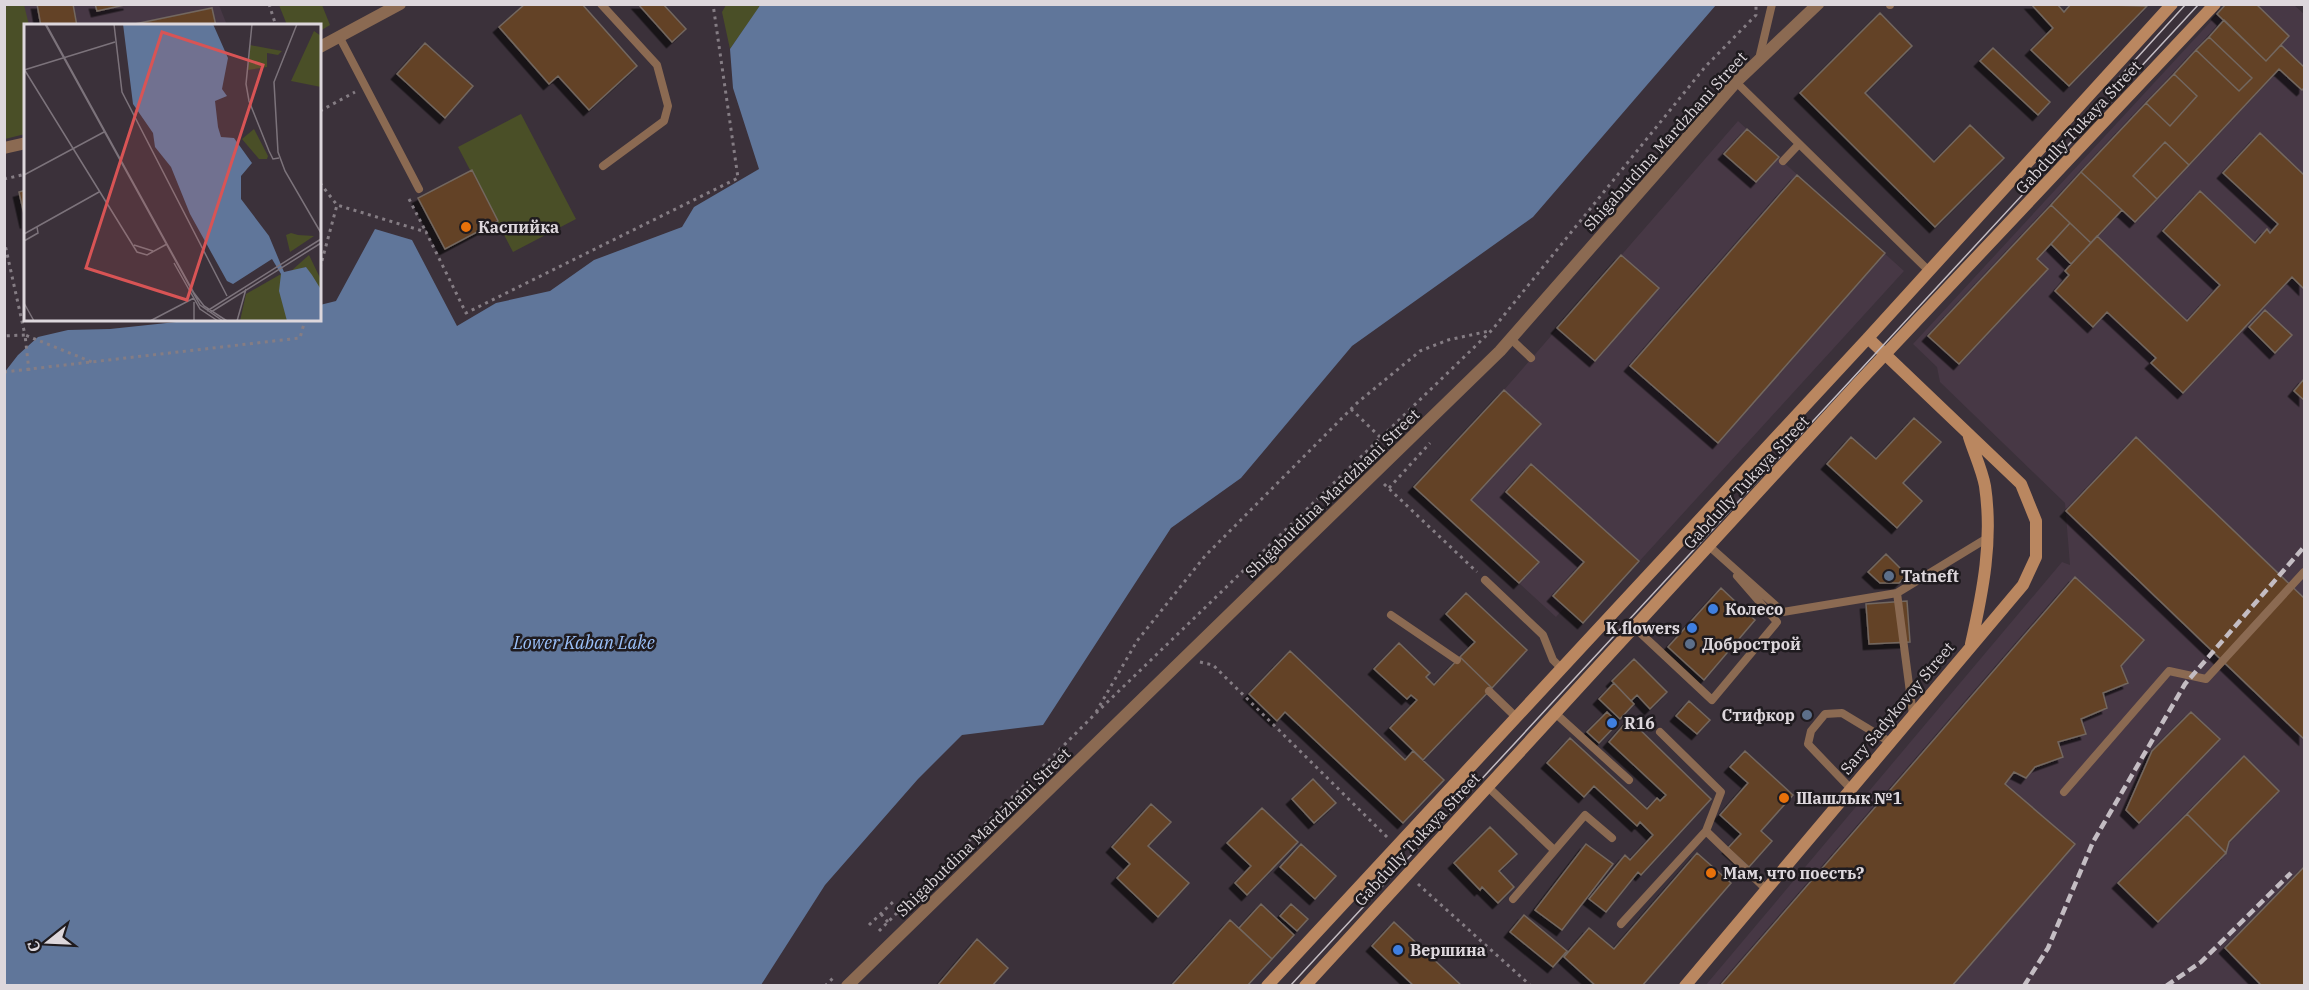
<svg xmlns="http://www.w3.org/2000/svg" width="2309" height="990" viewBox="0 0 2309 990" font-family="'IBM Plex Serif',serif">
	<defs>
		<filter id="shadow"><feDropShadow dx="-5.5" dy="5.5" stdDeviation="0" flood-color="#0009"/></filter>
	</defs>
	<rect width="100%" height="100%" fill="#3b313a"/>
	<path fill="#473845" d="M5 5H219L227 25 26 26Z
		M2226 5H2294L2304 14V985L1705 986 2062 562 2070 565 2065 503 1940 382 1937 367 1913 344Z
		M1738 121 1904 271 1583 623 1565 607 1556 617 1414 487 1504 390Z"/>
	<path fill="#4a4f27" d="M4 5H24L29 25 26 26 25 134 5 139Z
		M279 5H322L330 25 320 31V26L287 25Z
		M726 5H761L730 49 722 12Z
		M521 114 576 219 513 252 458 147Z"/>
	<path fill="#60769a" d="M761 4 1716 5 1533 217 1352 346 1241 478 1171 528 1043 725 962 735 918 779 825 885 761 985H5L4 373 18 355 38 337 68 330 110 329 195 320H320V305L336 301 375 229 412 240 457 326 496 303 550 291 594 260 682 227 694 207 759 169 733 88 730 49Z"/>
	<path fill="#634227" stroke="#73675f" stroke-width="1.5" filter="url(#shadow)" d="M37 4H73L77 26H41Z
		M95 4H129L97 11Z
		M525 4H582L637 66 589 110 558 76 549 84 499 27Z
		M638 4H663L686 29 672 42Z
		M2031 4H2057L2064 12 2071 4 2147 6 2069 86 2031 50 2053 28Z
		M2226 4H2256L2289 36 2266 61 2217 14Z
		M212 8 216 26H125Z
		M1880 13 1912 46 1865 93 1934 162 1970 125 2004 158 1935 227 1800 93Z
		M2224 20 2266 61 2281 45 2304 67V88L2302 90 2279 69 2189 165 2165 142 2133 176 2157 199 2135 222 2081 172 2146 103 2170 126 2197 96 2174 74 2196 50 2239 91 2252 78 2209 37Z
		M2209 37 2252 78 2239 91 2196 50Z
		M425 43 473 86 445 118 397 74Z
		M1993 48 2050 102 2038 115 1980 61Z
		M2174 74 2197 96 2170 126 2146 103Z
		M1747 129 1779 157 1756 182 1724 154Z
		M2260 133 2304 175V289L2292 277 2183 393 2151 363 2156 358 2107 312 2093 327 2055 291 2069 275 2065 271 2097 236 2187 321 2220 285 2163 231 2200 191 2255 243 2267 229 2270 233 2278 224 2223 173Z
		M2165 142 2189 165 2157 199 2133 176Z
		M472 170 498 221 445 249 418 198Z
		M2081 172 2122 210 2091 243 2051 205Z
		M1797 175 1885 253 1718 443 1630 366Z
		M26 190V223L19 192Z
		M2051 205 2070 223 2037 259 2048 269 1959 364 1928 336Z
		M2070 223 2091 243 2071 264 2051 244Z
		M1621 255 1659 288 1595 361 1557 328Z
		M2265 310 2292 335 2275 353 2249 327Z
		M2304 379V400L2294 391Z
		M1504 390 1541 424 1471 500 1539 562 1519 583 1414 487Z
		M1914 418 1941 442 1903 483 1922 501 1897 528 1827 464 1851 437 1876 459Z
		M2136 437 2304 598V739L2066 511Z
		M1531 464 1639 561 1583 623 1553 596 1584 562 1506 492Z
		M1886 554 1907 575 1899 583H1880L1868 572Z
		M2075 577 2144 640 2121 666 2128 683 2103 693 2107 708 2081 719 2086 734 2058 742 2063 757 2035 767 2026 778 2014 772 2005 784 2075 844 1952 986H1720Z
		M1721 588 1755 620 1704 680 1668 647Z
		M1466 593 1527 650 1492 688 1460 657 1475 642 1446 614Z
		M1907 601 1910 642 1869 644 1866 604Z
		M1399 643 1430 673 1426 677 1434 685 1460 657 1492 688 1423 760 1390 728 1417 700 1411 695 1407 699 1374 669Z
		M1290 651 1405 760 1413 751 1444 780 1403 823 1285 712 1277 721 1249 694Z
		M1634 659 1667 692 1650 709 1637 695 1631 701 1612 681Z
		M1614 683 1634 704 1620 719 1599 699Z
		M1689 701 1710 720 1697 734 1676 716Z
		M1607 712 1618 723 1599 743 1587 732Z
		M2191 712 2220 739 2139 823 2126 810 2152 751Z
		M1629 719 1711 799 1641 875 1638 872 1606 912 1589 899 1625 855 1630 860 1653 835 1640 822 1637 826 1594 786 1584 797 1547 763 1570 738 1647 809 1657 798 1660 801 1666 795 1609 742Z
		M1745 751 1793 795 1761 831 1772 841 1749 867 1728 848 1741 834 1720 815 1748 783 1730 767Z
		M2244 756 2279 791 2229 842 2226 853 2187 814Z
		M1313 779 1336 803 1314 823 1292 799Z
		M1151 804 1171 822 1148 846 1189 883 1158 917 1117 878 1130 864 1112 847Z
		M1262 808 1298 842 1247 895 1235 883 1251 866 1227 843Z
		M2187 814 2226 853 2158 922 2118 883Z
		M1490 827 1517 854 1499 871 1514 887 1498 903 1482 887 1480 890 1454 863Z
		M1301 844 1336 876 1315 899 1280 867Z
		M1586 844 1613 864 1562 930 1535 910Z
		M1697 853 1731 883 1642 986H1596L1564 957 1589 928 1614 949Z
		M2304 867V986H2262L2225 948Z
		M1261 904 1294 935 1272 959 1239 928Z
		M1291 904 1308 919 1297 931 1280 916Z
		M1524 915 1567 951 1553 967 1510 932Z
		M1230 920 1272 959 1247 986H1171Z
		M1394 922 1462 986H1414L1372 946Z
		M977 939 1008 968 992 986H937Z"/>
	<g fill="none" stroke-linecap="round" stroke-linejoin="round">
		<path stroke="#857d84" stroke-width="3" stroke-dasharray="3 4.5" stroke-linecap="butt" d="M269 4 276 26
			M320 111 355 92
			M4 179 26 174
			M320 183 337 205
			M409 199 426 232
			M4 240 25 335 4 336
			M320 268 337 205 426 232 466 313 738 178 713 4
			M29 371 25 335 92 362
			M4 372 300 338 305 320
			M1351 409 1380 437
			M1384 484 1477 572
			M1389 488 1430 443
			M1200 662 1213 665 1387 837
			M1096 712 1137 641 1205 556 1357 403 1420 351 1448 340 1489 331
			M1418 884 1531 986
			M881 914 888 922
			M869 925 893 902
			M879 931 1093 716 1492 330 1705 67 1756 15V4
			M825 986 833 978"/>
		<path stroke="#8b6a52" stroke-width="8" d="M601 4 657 65 668 106 664 121 603 166
			M1890 4V5
			M340 38 419 189
			M1759 59 1772 4
			M1736 82 1928 270
			M1783 161 1799 144
			M1511 339 1531 358
			M1709 546 1783 612 1897 593 1989 537
			M1485 580 1543 635 1553 660 1561 668
			M1897 593 1913 715
			M1391 615 1457 660
			M1634 627 1712 700 1777 622 1737 576
			M1489 691 1516 717
			M1555 713 1629 780
			M1660 732 1721 792 1706 831 1766 889
			M1488 787 1554 850
			M1851 789 1808 744 1811 731 1825 714 1842 713 1890 742
			M2064 792 2169 671 2206 679 2304 572
			M1513 899 1585 815 1612 838
			M1621 924 1706 831"/>
		<path stroke="#8b6a52" stroke-width="12" d="M320 47 400 4
			M4 148 26 143
			M847 986 1500 351 1736 82 1818 4"/>
		<path stroke="#ba8760" stroke-width="12" d="M1969 437C1974 453 1982 470 1985 486 1993 540 1983 591 1971 644
			M1267 986 1868 338 2172 4
			M1305 986 1859 382 2215 4
			M1685 986 2023 585 2036 557V521L2021 484 1868 338"/>
		<path stroke="#c4bdc3" stroke-width="1.5" d="M2115 82 2186 4
			M1290 986 2199 4"/>
		<path stroke="#c4bdc3" stroke-width="4.5" stroke-dasharray="9 4.5" stroke-linecap="butt" d="M2024 986 2048 948 2093 842 2185 684 2304 547
			M2166 986 2201 962 2291 873"/>
	</g>
	<g fill="#e8710a" stroke="#1f1b1f" stroke-width="2">
		<circle cx="466" cy="227" r="6"/>
		<circle cx="1784" cy="798" r="6"/>
		<circle cx="1711" cy="873" r="6"/>
	</g>
	<g fill="#5c6f8a" stroke="#1f1b1f" stroke-width="2">
		<circle cx="1889" cy="576" r="6"/>
		<circle cx="1690" cy="644" r="6"/>
		<circle cx="1807" cy="715" r="6"/>
	</g>
	<g fill="#3f7fe0" stroke="#1f1b1f" stroke-width="2">
		<circle cx="1713" cy="609" r="6"/>
		<circle cx="1692" cy="628" r="6"/>
		<circle cx="1612" cy="723" r="6"/>
		<circle cx="1398" cy="950" r="6"/>
	</g>
	<g text-anchor="middle" stroke-width="5" stroke-linejoin="round" paint-order="stroke">
		<g font-size="16" fill="#ddd7dc" stroke="#1f1b1f">
			<text transform="translate(2078 127) rotate(-47)" y="6">Gabdully Tukaya Street</text>
			<text transform="translate(1665 141) rotate(-48)" y="6">Shigabutdina Mardzhani Street</text>
			<text transform="translate(1746 482) rotate(-47)" y="6">Gabdully Tukaya Street</text>
			<text transform="translate(1332 493) rotate(-44)" y="6">Shigabutdina Mardzhani Street</text>
			<text transform="translate(1897 708) rotate(-50)" y="6">Sary Sadykovoy Street</text>
			<text transform="translate(983 832) rotate(-44)" y="6">Shigabutdina Mardzhani Street</text>
			<text transform="translate(1417 839) rotate(-47)" y="6">Gabdully Tukaya Street</text>
		</g>
		<g font-size="16" font-weight="bold" fill="#ddd7dc" stroke="#1f1b1f" text-anchor="start">
			<text x="478" y="233">Каспийка</text>
			<text x="1901" y="582">Tatneft</text>
			<text x="1725" y="615">Колесо</text>
			<text x="1680" y="634" text-anchor="end">K flowers</text>
			<text x="1702" y="650">Добрострой</text>
			<text x="1795" y="721" text-anchor="end">Стифкор</text>
			<text x="1624" y="729">R16</text>
			<text x="1796" y="804">Шашлык №1</text>
			<text x="1723" y="879">Мам, что поесть?</text>
			<text x="1410" y="956">Вершина</text>
		</g>
		<g font-size="18" font-style="italic" fill="#9bc0f9" stroke="#1f1b1f">
			<text x="584" y="649">Lower Kaban Lake</text>
		</g>
	</g>
	<g transform="translate(24 24)">
		<rect width="297" height="297" fill="#3b313a"/>
		<path d="M290 7 297 12V63L267 57ZM226 21 258 27 254 31 243 29V43L224 46ZM230 105 244 132 243 135H235L218 115ZM267 209 274 211 290 212 266 228 262 211ZM285 231 297 256V271L282 243 266 248ZM257 250 263 297H216L222 270Z" fill="#4a4f27"/>
		<path d="M99 0H189L204 34 198 65 203 72 191 77 194 103 197 113 210 114 228 139 217 152V175L245 212 260 248 282 243 288 251 296 264 297 297H263L255 267 257 250 248 235 209 260 203 257 166 190 147 143 131 123 129 109 109 80Z" fill="#60769a"/>
		<path fill="none" stroke="#7c737b" stroke-width="1.5" d="M21 0 176 281 199 297M22 0 170 269 180 282 203 297M90 0 98 68 203 272M228 0 222 60 225 77 245 127 249 135 255 134M273 0 250 58 254 128 261 147 297 209M0 45 113 228 123 231 143 220M0 46 91 18M0 151 80 108M0 210 75 168M0 217 14 209 13 203M110 221 129 227M150 239 176 285 194 297M170 278V297M0 279 10 297M183 287 297 215M187 288 297 219M126 297 170 274M213 297 222 265"/>
		<path fill="#d85455" fill-opacity="0.15" stroke="#d85455" stroke-width="3" d="M138 8 239 41 163 276 62 244Z"/>
		<rect width="297" height="297" fill="none" stroke="#ddd7dc" stroke-width="3"/>
	</g>
	<rect width="2309" height="990" fill="none" stroke="#ddd7dc" stroke-width="12"/>
	<g transform="translate(48 942) rotate(252)" stroke="#1f1b1f" stroke-width="4.5" paint-order="stroke">
	<path d="M0-4.5L10 22L0 15L-10 22Z" fill="#ddd7dc"/>
	<text y="-9" font-size="16" font-weight="bold" text-anchor="middle" fill="#ddd7dc">С</text>
	</g>
</svg>
